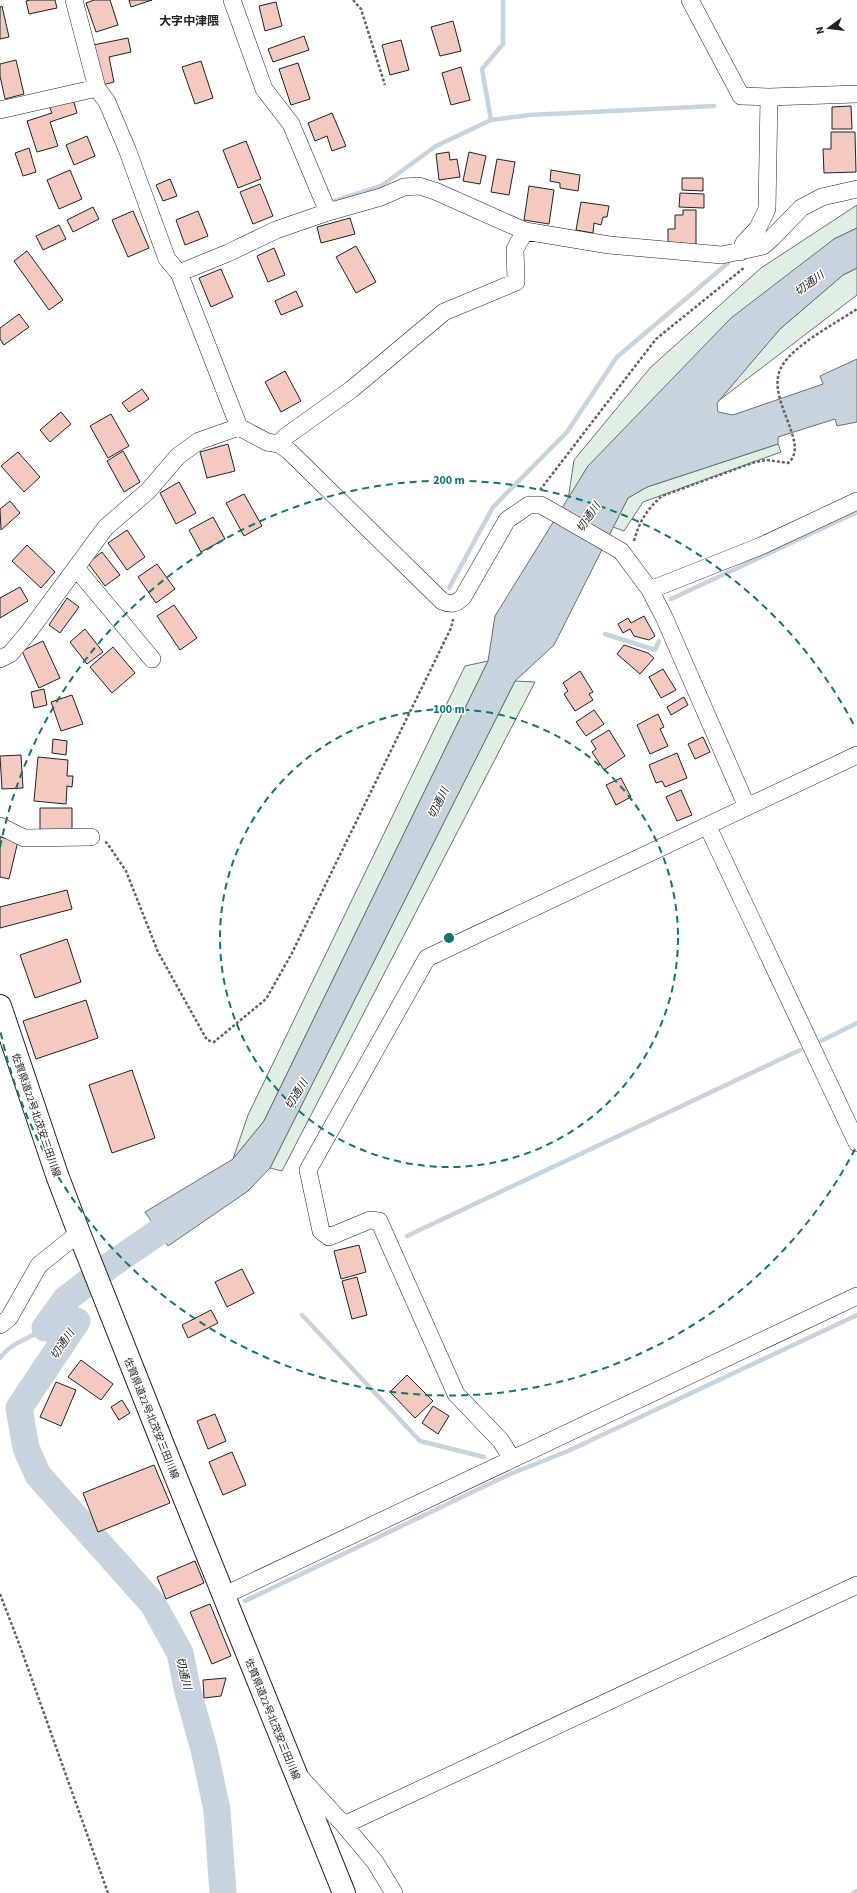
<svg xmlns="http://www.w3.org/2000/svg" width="857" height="1893" viewBox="0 0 857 1893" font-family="'Source Sans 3','Noto Sans JP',sans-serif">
	<rect width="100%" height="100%" fill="#fff"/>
	<path fill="#e0efe3" stroke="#6f6f6f" d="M857 205V228L834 239 588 466 568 500 574 460 650 368 761 268Z
		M857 268V295L717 402 780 329 843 275Z
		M778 444 781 452 643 502 624 531 613 527 628 498 647 487Z
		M488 661 264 1121 233 1159 248 1115 465 666Z
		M515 681 535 682 282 1171 270 1168Z"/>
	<path fill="#c7d3dd" stroke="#6f6f6f" d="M857 228V268L843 275 780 329 717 403 718 412 733 415 823 384 820 376 857 359V422L837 426 835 419 778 437V444L647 487 628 498 554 645 515 681 270 1168 248 1191 168 1246 145 1212 233 1159 264 1121 488 661 495 616 588 466 731 318 834 239Z"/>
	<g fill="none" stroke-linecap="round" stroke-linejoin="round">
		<path stroke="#c7d3dd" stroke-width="4.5" d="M491 120 529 115 714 106
			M331 202 381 186 436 146 491 120 482 69 503 44V0
			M449 588 493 507 567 432 617 357 728 263
			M671 599 857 512
			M605 634 655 650 659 641
			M821 1041 857 1023
			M407 1236 800 1050
			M302 1315 420 1441 484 1457
			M0 1358C11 1342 30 1339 45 1328
			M245 1601 508 1475 568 1451 857 1315
			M853 1893 857 1891"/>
		<path stroke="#c7d3dd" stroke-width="27" d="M189 1211 109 1266 66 1299 45 1328 77 1321 19 1408 26 1448 38 1475 153 1604 180 1653 188 1692 204 1749 217 1810 223 1893"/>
	</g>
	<path fill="#f3c9c0" stroke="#222" d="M30 0H55L57 8 29 14 26 1Z
		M94 0H110L118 25 96 32 86 3Z
		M129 0H152L131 7Z
		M276 2 282 26 265 31 259 6Z
		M2 6 9 37 0 39V7Z
		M453 21 461 51 440 56 431 27Z
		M304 36 309 50 273 62 268 49Z
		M128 38 131 52 109 57 114 82 102 85 93 45Z
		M401 40 409 70 390 75 382 45Z
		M16 60 24 94 5 99 0 76V64Z
		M201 61 213 98 195 104 182 67Z
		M298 63 310 99 291 105 279 69Z
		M461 67 470 100 451 105 442 73Z
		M73 99 77 113 50 122 58 146 37 152 27 121 52 113 49 106Z
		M851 106 852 129H832V107Z
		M332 113 346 146 332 151 327 136 315 141 308 123Z
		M831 132H855L856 172 824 173 823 149H831Z
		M87 136 95 156 74 165 66 145Z
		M246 141 261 179 238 188 223 150Z
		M29 148 36 172 23 176 15 153Z
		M449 152 450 160 457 159 460 177 439 180 436 154Z
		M469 152 486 156 480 184 463 181Z
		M497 159 515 162 509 195 491 192Z
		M70 170 82 199 59 209 47 180Z
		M551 170 580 175 578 191 560 188V183L550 181Z
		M682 178H703V191L682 190Z
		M170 179 177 196 163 201 156 185Z
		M260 184 273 216 253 224 240 192Z
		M529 186 554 190 549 224 524 220Z
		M680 193 704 194V208L679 207Z
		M581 202 609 206 607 217H603L601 225 594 223 593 233 576 230Z
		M93 207 99 219 73 232 67 220Z
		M683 210H696V246L668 242V229H675V215H683Z
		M133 211 149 248 128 257 112 220Z
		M198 211 208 236 185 245 176 220Z
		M350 218 355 234 321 243 317 227Z
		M59 225 66 239 43 250 36 236Z
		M356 246 376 282 356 293 336 257Z
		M274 248 285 275 268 282 257 256Z
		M27 251 63 300 49 310 14 261Z
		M221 269 233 297 211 307 199 278Z
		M296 291 303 306 281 315 275 301Z
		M19 314 29 327 4 345 0 339V328Z
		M285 371 301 401 281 412 265 382Z
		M142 389 149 399 129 412 122 403Z
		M61 412 71 424 50 442 40 430Z
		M111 414 129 446 108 458 90 426Z
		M228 444 235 471 207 478 200 452Z
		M123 451 140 482 124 492 107 461Z
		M18 452 40 477 24 492 1 466Z
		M179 482 196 513 176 524 160 493Z
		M244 494 262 526 244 536 226 503Z
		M10 501 20 513 1 530 0 509Z
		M213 517 225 539 201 552 189 530Z
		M127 530 145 557 127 570 108 543Z
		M27 545 55 572 41 588 12 561Z
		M102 552 120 575 105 586 88 563Z
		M157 564 175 589 156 603 138 577Z
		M20 587 28 601 0 618V598Z
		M67 598 79 607 60 633 49 625Z
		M174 605 197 638 180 650 157 616Z
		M644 616 655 636 649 640 634 636 630 629 623 633 618 624 628 618 631 623Z
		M85 629 103 652 87 664 70 642Z
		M43 641 60 678 39 688 22 651Z
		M624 645 648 653 654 658 640 674 617 654Z
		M113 647 135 673 112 693 90 667Z
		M663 669 676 690 661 698 649 677Z
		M580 671 593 692 589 694 593 700 575 711 564 694 568 691 563 683Z
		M44 689 47 705 34 708 31 692Z
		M72 695 83 724 61 731 51 702Z
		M684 697 688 705 671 715 667 707Z
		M594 710 604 724 586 736 576 722Z
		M658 714 664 727 660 729 668 746 650 754 637 725Z
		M609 730 625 756 604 770 592 752 596 749 591 741Z
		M703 737 710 752 695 759 688 744Z
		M53 739 67 741 66 755 52 753Z
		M677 753 687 778 665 787 662 781 656 783 649 765Z
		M21 755 23 788 2 789 0 756Z
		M38 757 68 760 67 776H73L72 787 67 786 66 804 34 801Z
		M621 778 631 797 616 805 606 785Z
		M681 790 692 815 677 821 666 797Z
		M40 808H72V832H40Z
		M0 837 18 841 9 879 0 877Z
		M67 890 72 909 0 928V907Z
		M67 939 81 982 35 998 20 955Z
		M86 1000 98 1038 36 1059 23 1021Z
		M132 1070 155 1138 112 1153 89 1085Z
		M359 1245 366 1272 341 1279 334 1251Z
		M242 1269 254 1293 227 1307 215 1282Z
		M357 1277 367 1315 352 1319 342 1281Z
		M211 1310 218 1323 188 1338 182 1325Z
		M81 1360 113 1384 101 1400 68 1377Z
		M407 1375 433 1401 415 1418 390 1392Z
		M56 1382 76 1390 61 1426 40 1417Z
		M122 1400 130 1413 119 1420 111 1407Z
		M433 1406 449 1416 438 1434 422 1423Z
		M215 1414 226 1441 208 1449 197 1421Z
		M232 1452 246 1485 223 1495 209 1462Z
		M154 1465 170 1503 98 1532 83 1493Z
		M195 1561 204 1583 166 1599 157 1577Z
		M210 1604 231 1656 212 1664 190 1612Z
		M226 1678 221 1696 204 1698 203 1680Z"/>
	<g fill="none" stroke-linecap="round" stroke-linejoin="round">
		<g stroke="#222" stroke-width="18">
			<path id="minor" d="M74 0 97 88 107 102 127 149 167 259 179 273 239 427
				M232 0 264 89 291 124 328 212
				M690 0 741 96 769 97 857 94
				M0 110 97 88
				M740 252 744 243 758 228 767 209 769 97
				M179 273 228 253 276 230 328 212 381 197 404 187 419 186 435 191 525 231 609 245 722 255 763 246 772 238 801 208 822 197 857 189
				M279 444 285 437 352 389 444 312 516 282 515 249 525 231
				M76 568 152 659
				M650 590 761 546 857 501
				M0 659 10 654 27 634 106 527 148 491 178 456 199 441 239 427 267 442 279 444 289 451 442 601C451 605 456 604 463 597L507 520 529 505H541L621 551 650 590 664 617 747 807
				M0 826 24 838 91 837
				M708 827 857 1143
				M0 1325 9 1318 39 1265 79 1233
				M512 1459 501 1441 456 1394 379 1221 370 1220 329 1237 321 1231 308 1170 427 958 857 755
				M223 1596 857 1296
				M301 1778 344 1825 375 1862 394 1893
				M344 1825 857 1585"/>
		</g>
		<g stroke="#222" stroke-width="24">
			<path id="major" d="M0 1006 57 1175 79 1233 167 1455 344 1893"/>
		</g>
		<path stroke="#646464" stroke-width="2.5" stroke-dasharray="3 2" stroke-linecap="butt" d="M353 0 361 9 385 85
			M540 490 656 339 745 267
			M634 541C639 522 647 509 662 496L755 462 767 460 788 463C812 444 763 397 782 366 794 345 836 323 857 309
			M105 842 107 843 126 871 158 952 207 1040 214 1042 266 999 292 953 451 628 453 619
			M0 1594 20 1646 108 1893"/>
		<use href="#minor" stroke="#fff" stroke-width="17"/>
		<use href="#major" stroke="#fff" stroke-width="22"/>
	</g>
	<g fill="none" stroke="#0f766e" stroke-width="2" stroke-dasharray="7 5">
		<circle cx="449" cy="938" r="229"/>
		<path d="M855 1149A458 458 0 0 1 0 1029M0 847A458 458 0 0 1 855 727"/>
	</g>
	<g text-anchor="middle" stroke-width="3" stroke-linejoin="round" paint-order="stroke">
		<g font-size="10" fill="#222" stroke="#fff">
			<text transform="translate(37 1115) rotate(71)" y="4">佐賀県道22号北茂安三田川線</text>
			<text transform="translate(152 1418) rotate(68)" y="4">佐賀県道22号北茂安三田川線</text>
			<text transform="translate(273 1719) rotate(68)" y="4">佐賀県道22号北茂安三田川線</text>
		</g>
		<g font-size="11" font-style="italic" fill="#222" stroke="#fff">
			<text transform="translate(809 283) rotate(-36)" y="4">切通川</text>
			<text transform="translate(588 517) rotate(-56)" y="4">切通川</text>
			<text transform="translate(438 803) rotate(-64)" y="4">切通川</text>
			<text transform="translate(296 1094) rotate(-58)" y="4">切通川</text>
			<text transform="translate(62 1344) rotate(-56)" y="4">切通川</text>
			<text transform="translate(184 1673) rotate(76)" y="4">切通川</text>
		</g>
		<g font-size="12" font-weight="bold" fill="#222" stroke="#fff">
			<text x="189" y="25">大字中津隈</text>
		</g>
	</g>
	<circle cx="449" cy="938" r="6" fill="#0f766e" stroke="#fff" stroke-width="2"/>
	<g font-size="12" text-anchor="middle" font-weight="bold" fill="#0f766e" stroke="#fff" stroke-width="3" stroke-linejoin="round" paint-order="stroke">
		<text x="449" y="484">200 m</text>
		<text x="449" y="713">100 m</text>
	</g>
	<g transform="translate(829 28) rotate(255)" stroke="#ffffff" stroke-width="3" paint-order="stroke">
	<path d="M0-3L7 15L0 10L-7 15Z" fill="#222222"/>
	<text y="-6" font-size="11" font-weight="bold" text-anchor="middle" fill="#222222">N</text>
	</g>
</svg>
